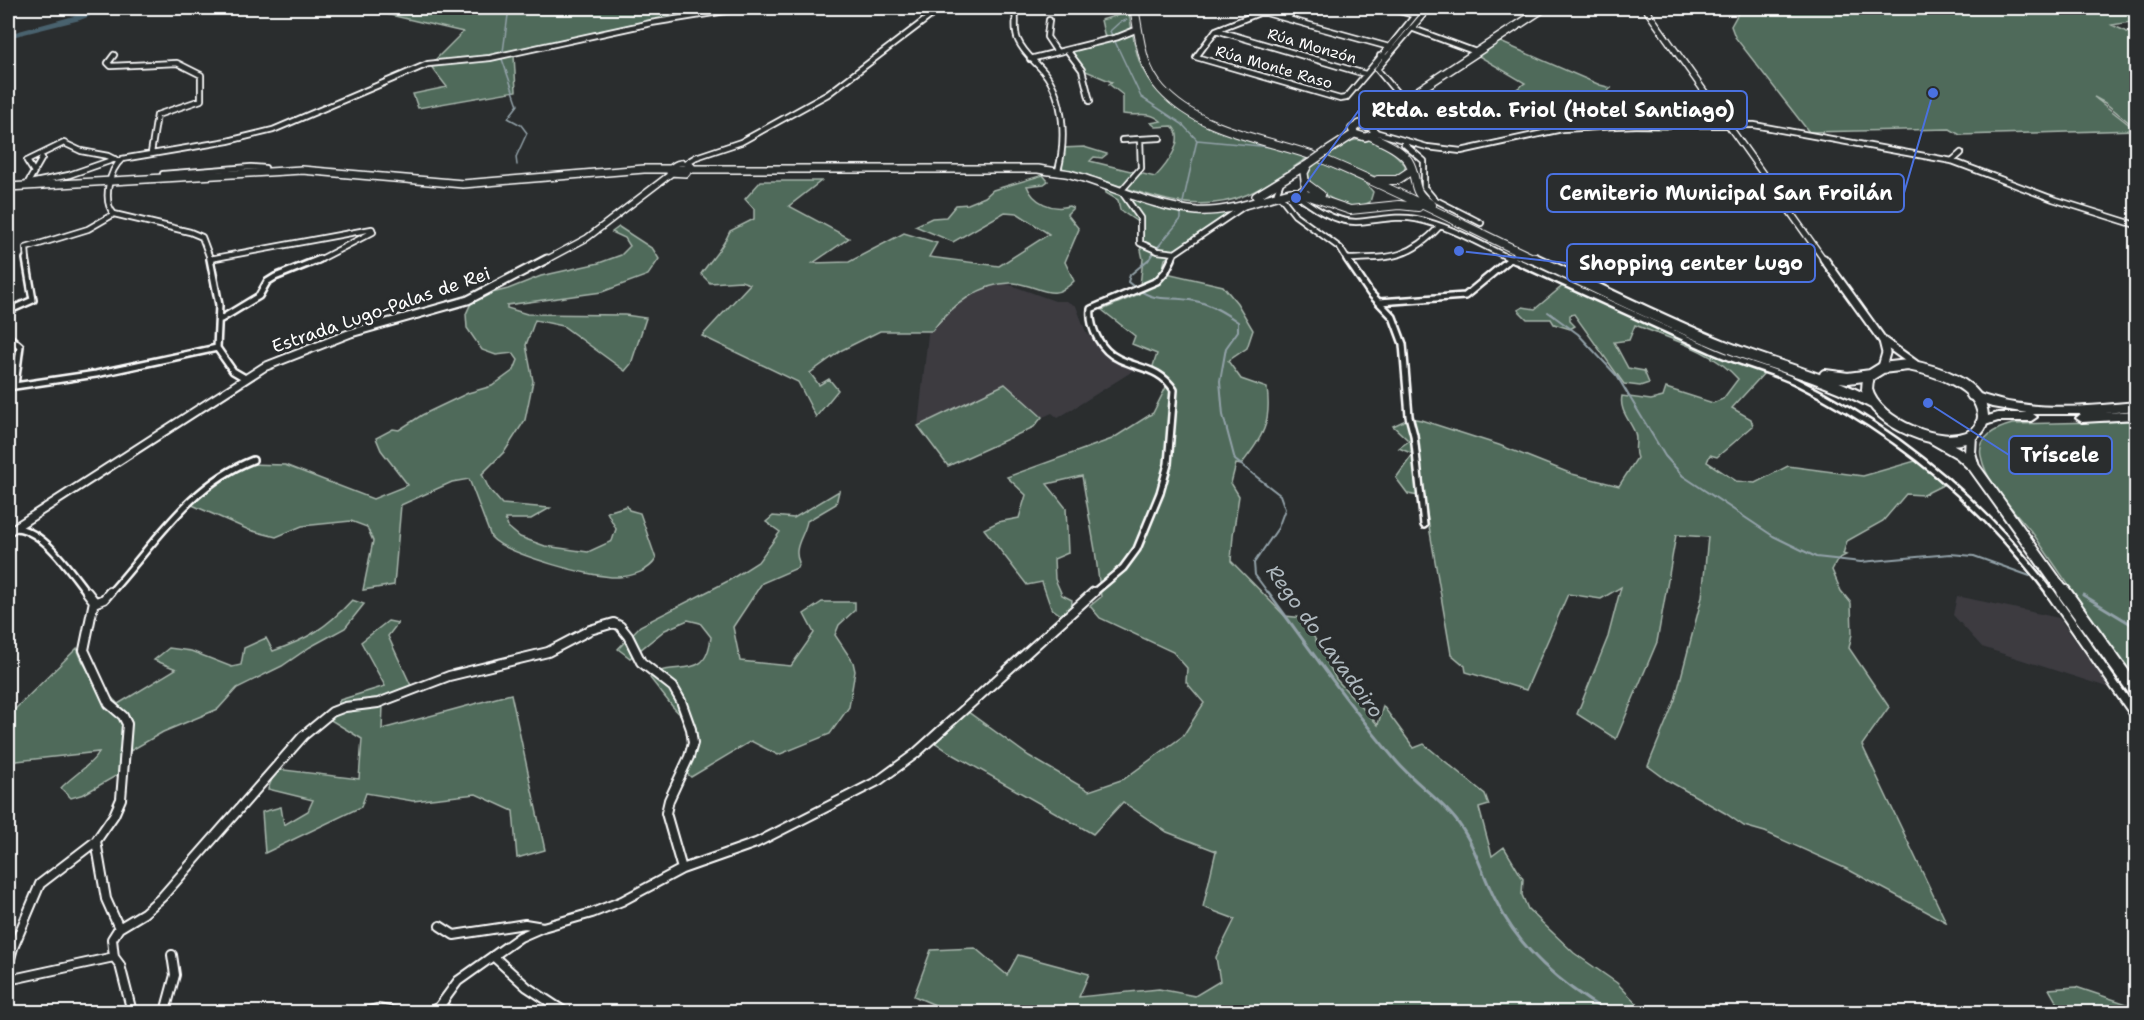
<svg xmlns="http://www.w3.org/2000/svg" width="2144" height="1020" viewBox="0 0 2144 1020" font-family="'Shantell Sans',sans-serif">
	<rect width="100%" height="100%" fill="#2a2d2e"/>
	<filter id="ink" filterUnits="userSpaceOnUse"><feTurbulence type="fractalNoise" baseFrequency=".0167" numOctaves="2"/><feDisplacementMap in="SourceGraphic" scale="12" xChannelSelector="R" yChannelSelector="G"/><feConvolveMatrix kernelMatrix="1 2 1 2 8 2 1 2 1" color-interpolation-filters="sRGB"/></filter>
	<g filter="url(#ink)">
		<path fill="#3c3b41" d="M988 283H1005L1055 301H1066L1076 306 1086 332 1117 362 1136 369 1058 418 1052 413 1043 417 1005 384 918 426 929 325Z
			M1957 596 2059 618 2110 688 1982 647 1953 615Z"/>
		<path fill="#4f6b5a" stroke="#a7b5ac" stroke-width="1.5" d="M373 8H715L514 55 516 91 418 108 413 94 447 87 430 65 463 32 373 11Z
			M1741 8H1876L1897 13 1906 8H2136V21L2112 25 2136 36V128L2105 103 2094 97 2136 130 1960 135 1950 129 1809 132 1735 37 1731 26Z
			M1128 9C1137 55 1136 77 1176 106L1309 157C1289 170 1268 186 1246 195 1181 222 1122 180 1059 168L1061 148 1084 147 1107 154 1102 158 1094 157 1090 161 1155 177C1166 166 1187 139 1172 126L1156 127 1151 123 1161 121C1148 110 1137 117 1123 114V95L1109 84 1112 82 1081 69 1071 48 1105 38 1101 20 1122 14 1121 11Z
			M1498 41 1600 85 1611 88 1601 98 1602 105 1626 117 1673 121 1667 129 1617 128 1580 131 1572 129 1577 127 1514 91 1525 83 1477 55Z
			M1364 139C1380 142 1395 152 1405 165 1407 198 1338 162 1325 156L1349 141Z
			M1318 161 1366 183 1373 192 1370 202C1365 205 1358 207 1352 206 1342 206 1306 187 1307 176 1307 168 1312 165 1318 161Z
			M1043 175 1048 181 1044 184 1027 186C1033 202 1052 211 1069 206L1073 208 1067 214 1079 229 1065 262 1074 281C1052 304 1040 285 1014 283 982 281 950 307 932 331H880L842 350 810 373 819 385 829 379 838 390 816 417 798 382 702 336 750 284 741 281 710 283 701 274C711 259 723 248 730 231L754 219V209L745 199 761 181H821L789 206 849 238 813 263 849 262 904 233 937 243 929 257 999 266 1049 234 1017 213 1005 212 953 242 915 226 932 218 946 217 956 205 968 204 985 197 993 190Z
			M1105 188 1172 210 1230 208 1226 216 1165 259 1162 272 1223 286 1237 303 1253 330 1247 348 1228 361 1241 379 1267 388C1272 424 1262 437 1241 465L1236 464 1231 483 1239 496 1233 535 1231 561 1285 616 1304 618 1336 679 1378 725 1383 706 1414 748 1424 744 1485 794 1489 805 1479 808 1492 856 1504 847 1523 879 1522 895 1528 909 1574 953 1617 983 1645 1012H946L942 1008 914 996 931 950 975 948 1007 975 1018 955 1089 974 1079 997 1159 989 1195 996 1220 981 1216 957 1235 919 1203 907 1216 851 1167 832 1123 802 1093 834 949 752 927 737 968 712 1029 756 1089 791 1124 779 1183 736 1204 703 1186 682 1187 668 1173 652 1100 618 1090 606 1101 597 1095 550 1082 476 1047 484 1066 508 1068 553 1054 559 1055 579 1062 595 1072 600 1071 610 1061 615 1051 608 1042 582 1027 585 984 529 998 522 1019 518 1026 495 1007 477 1112 439 1153 413 1167 385 1153 366 1157 354 1132 344 1135 336 1102 310 1139 294 1143 259 1138 236 1139 223 1120 210 1118 200 1106 193Z
			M619 227 653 249 659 259 648 275 602 292 507 305V308L527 314 625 315 646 318 631 364 625 371 563 326 535 320 526 345 533 381 525 420 505 451 482 474 489 489 502 504 550 508 531 519H505L508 527 520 537 545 546 588 552 612 541 616 529 607 512 627 506 629 510 640 513 656 559C649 571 633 576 619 577 596 579 505 554 491 537L469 479 452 482 401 505 394 585 363 590 373 541 367 527 351 521 302 526 276 537 249 530 190 504 247 464 285 465 373 499 408 485 381 450 376 438 393 429 399 430 422 415 468 393 492 386 514 370 518 360 513 353 496 355 482 350 467 328 466 314 472 301 484 295 508 289 541 276 599 263 621 255 630 246 625 238 612 232Z
			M1571 279 1765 372 1732 408 1751 419 1753 426 1717 457 1710 455 1707 462 1736 481 1755 483 1788 466 1863 476 1915 461 1945 484 1923 495 1906 494 1883 521 1847 541 1843 554 1846 555 1838 559 1832 570 1841 591 1851 603 1852 634 1849 648 1889 707 1862 745 1946 922 1847 869 1765 832 1744 826 1725 813 1667 780 1648 766 1675 700 1702 597 1708 537 1676 535 1657 642 1616 739 1577 714 1608 637 1621 587 1601 599 1568 594 1526 690 1466 672 1465 666 1451 654 1424 497 1408 494 1396 478 1413 454 1399 448 1409 441 1393 426 1410 418 1421 420 1499 445 1572 474 1619 486 1637 458C1633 450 1638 441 1635 433 1630 420 1619 411 1622 396L1651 400 1663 397 1666 388 1713 403 1723 399 1738 379C1713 350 1670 339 1635 325L1629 340 1614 342 1628 368 1644 371 1649 383 1640 386 1624 384 1574 314 1570 315V321L1575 326 1570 329 1554 324 1551 319H1527L1518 310 1523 307 1535 309Z
			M1005 384 1042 417 1034 427 948 466 918 426Z
			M2136 421 2133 437 2136 449V681C2101 633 2068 584 2034 535 2016 511 1987 487 1981 456 1977 437 1997 428 2012 424Z
			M839 491 836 504 807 521C805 535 792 547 799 562L797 568 762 583 733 627 740 661 791 666 814 633 804 614 822 602H855V610L839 625 835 635 853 662 855 671 849 707 830 734 778 755 751 741 691 777 682 769 691 726 672 706 650 678 653 673C684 662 706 679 711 637L700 623 688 620 665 630 630 658 618 649 640 626 728 581 758 562 780 532 766 522 773 516 794 518Z
			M352 600 364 604 345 628 310 647 282 666 237 688 218 709 163 732 130 751 121 773 84 794 71 798 61 788C73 775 92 765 99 752L8 762V716L77 648C86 674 99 685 118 704L176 669 154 660 169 648 191 651 232 667 241 665 244 648 266 638 273 651C308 639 326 628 352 600Z
			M388 621 398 623 388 636 413 690 383 706 382 729 511 694 545 850 517 858 513 811 476 794 413 801 366 793 361 807 265 853 262 812 281 807 284 825 308 811 313 800 268 789 276 769 359 779 362 739 329 719 340 700 385 686 361 642Z
			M2076 987 2136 1007V1012H2062L2049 989Z"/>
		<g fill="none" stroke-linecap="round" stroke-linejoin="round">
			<path stroke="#92a1a8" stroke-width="1.5" d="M509 8 502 59 518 105 508 118 521 125 527 133 516 157 517 165
				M1151 13 1163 8
				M1127 20 1120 22 1110 31 1141 97 1182 124 1197 140
				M1197 140 1271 147
				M1182 207 1197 140
				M1157 248 1181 219V211
				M1148 261 1153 253"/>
			<path stroke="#92a1a8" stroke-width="2" d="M1149 259 1130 275 1128 282C1155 305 1164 295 1195 301 1211 304 1225 313 1238 322V331L1226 348 1220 381 1223 415 1235 460 1280 495 1285 509 1278 528 1254 563 1255 575 1269 594
				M1548 312 1578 334 1617 376 1665 456 1683 476 1773 536 1816 557 1861 562 1950 554 1974 556 2030 576"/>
			<path stroke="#92a1a8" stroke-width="3" d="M1268 592C1310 649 1351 708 1397 762 1415 783 1439 798 1456 820 1475 844 1482 874 1496 901 1520 950 1561 984 1607 1012
				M2083 595 2136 627"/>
			<path fill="#4a626e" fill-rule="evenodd" d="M15 8H23L8 18V13Z
				M86 8H94L90 16 80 20 8 38V34L74 16 84 12Z"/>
			<g stroke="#fff" stroke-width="8">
				<path id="minor-far2" d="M1014 8C1018 19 1013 29 1018 40 1024 54 1035 61 1044 72 1065 99 1066 140 1058 171
					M1388 8 1414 15
					M1259 13H1266L1389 47 1346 98 1340 99 1196 57 1216 30Z
					M1287 18 1297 8
					M1049 20 1047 37 1057 52
					M1411 28 1476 52
					M1216 30 1365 74
					M1388 49 1421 8
					M1067 50 1082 70 1090 101
					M114 55 108 63 111 66 177 63 201 75V100L157 115 151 153
					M1380 56 1387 57
					M1030 59 1118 37 1138 29
					M1403 100 1377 69 1429 8
					M1375 132 1427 147 1461 151 1562 129 1635 125H1754L1952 161 2053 199 2136 225
					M1160 138 1140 139 1141 168 1121 191 1140 218V243L1158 251 1175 253
					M1122 140 1140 139
					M1404 144 1424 161V187L1434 199 1481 223
					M1952 161 1961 153
					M686 163 696 157 741 142 828 94 941 8
					M34 172 42 158
					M163 174 251 167 265 168 264 171
					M30 183 69 175 115 159
					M1280 184 1277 192 1295 215 1340 248 1348 261
					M26 186 34 172 27 161 64 143 81 151 108 156 118 161
					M1294 193C1311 206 1333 222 1356 222 1377 221 1395 215 1416 219 1451 226 1483 246 1515 261
					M114 214C102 201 109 170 122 159L228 141 273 130 428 64 490 58 651 23 744 8
					M210 259 372 229 373 232 317 261
					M1348 259C1390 258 1410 259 1440 226
					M27 261 26 248 88 229 114 214 190 232 202 237 211 261
					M1171 261 1175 253 1246 205
					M1508 261 1515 255 1532 261"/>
			</g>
			<g stroke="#fff" stroke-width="10">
				<path id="minor-far1" d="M210 259 219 305 217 348 233 371 245 378
					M1347 259 1370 293 1393 317 1403 344 1409 416 1414 435 1424 525
					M1512 259C1579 290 1647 320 1714 351 1741 363 1769 369 1795 381 1897 431 1983 503 2051 594
					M1527 259 1533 261
					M1379 302 1465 296 1510 259
					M8 311 33 300 26 259
					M221 319 259 296 267 282 275 277 320 259
					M8 336 20 346 15 385
					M8 387 96 374 217 348
					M8 528C40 523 70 571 88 594
					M109 594C153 546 190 484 253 460
					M1092 594 1123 568 1137 549 1160 493 1168 464 1174 390C1160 368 1140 369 1119 359 1101 351 1089 328 1091 309L1157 281 1166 271 1172 259"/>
			</g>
			<g stroke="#fff" stroke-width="12">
				<path id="minor" d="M2050 592 2136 716
					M94 603 104 599 110 592
					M96 841 106 899 119 928 112 939 114 957
					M440 926 454 935 525 924 543 927
					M119 928 144 913 162 897 303 736 332 712 345 707 378 703 449 676 548 652 590 630 614 623 620 626 628 636 641 662 673 687 681 701 691 729 693 743 689 757 669 800 666 813 682 869
					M493 956 527 987 565 1012
					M8 966 13 948 40 884 96 841 114 815 121 799 127 724 123 716 109 704 84 650 94 601 87 592
					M8 980 114 957 120 965 132 1012
					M439 1007 454 1012
					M165 1012 175 975 172 955
					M365 1012 377 1009 397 1012
					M429 1012 439 1007 458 981 520 937 543 927 592 913 622 901 682 869 756 843 878 781 915 754 1094 592"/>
			</g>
			<g stroke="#fff" stroke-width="8">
				<path id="tertiary-far1" d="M1645 8 1825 261
					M669 173 686 174 692 166C684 161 676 162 670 169L671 172
					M544 261 587 238 672 173"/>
			</g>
			<g stroke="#fff" stroke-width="11">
				<path id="tertiary" d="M1824 259 1883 341 1915 364
					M1882 367 1886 353 1883 341
					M8 532 264 367 351 333 468 300 547 259"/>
			</g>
			<g stroke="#fff" stroke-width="10">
				<path id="secondary" d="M1360 124 1373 128 1375 134 1365 137 1355 134 1352 129Z
					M1366 125 1544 8
					M1326 152 1354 134
					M8 187 302 170 463 184 644 169H1038C1048 171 1059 172 1070 174 1113 186 1152 207 1197 211 1230 213 1260 199 1291 192
					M1292 192H1301L1306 187 1304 173 1308 165
					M1256 196 1310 163"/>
			</g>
			<g stroke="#fff" stroke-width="10">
				<path id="trunk-far2" d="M1134 8C1140 36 1140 66 1161 89 1202 135 1274 139 1327 161 1399 191 1468 228 1539 261
					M1371 136C1384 143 1404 150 1410 164 1419 184 1410 191 1432 205
					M1378 180H1397L1412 170
					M1305 183 1321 195
					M1298 192 1350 210 1399 205 1418 207"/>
			</g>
			<g stroke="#fff" stroke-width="14">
				<path id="trunk-far1" d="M1535 259C1599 289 1662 321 1727 347 1775 366 1827 378 1872 403
					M1908 365C1934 370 1981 383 1983 416 1983 424 1979 431 1972 435 1942 451 1875 423 1867 390 1867 386 1868 380 1869 376L1882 368Z
					M1825 375 1848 378 1871 375
					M1971 435 1970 453 1974 467
					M1932 438 1960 454 1974 467 2065 594"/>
			</g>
			<g stroke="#fff" stroke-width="17">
				<path id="trunk" d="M2064 592 2136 692"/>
			</g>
			<g stroke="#fff" stroke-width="4">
				<path id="motorway" d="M1973 392C1987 396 2000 401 2014 403 2054 410 2095 406 2136 402V410L2105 413 2136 411V419L2082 422 2076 418 2081 414H2033L2037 417 2031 421H1998L1982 426 1976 422 1978 419 1998 413H2027L1992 407 1969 399 1967 396 1969 393Z"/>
			</g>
			<use href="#minor-far2" stroke="#2a2d2e" stroke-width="4.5"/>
			<use href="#minor-far1" stroke="#2a2d2e" stroke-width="5"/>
			<use href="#minor" stroke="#2a2d2e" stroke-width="8"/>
			<use href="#tertiary-far1" stroke="#2a2d2e" stroke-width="5"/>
			<use href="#tertiary" stroke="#2a2d2e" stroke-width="7"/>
			<use href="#secondary" stroke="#2a2d2e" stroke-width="7"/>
			<use href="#trunk-far2" stroke="#2a2d2e" stroke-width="8"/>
			<use href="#trunk-far1" stroke="#2a2d2e" stroke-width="10"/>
			<use href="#trunk" stroke="#2a2d2e" stroke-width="13"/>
			<use href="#motorway" fill="#2a2d2e" fill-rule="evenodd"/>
			<g stroke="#fff" stroke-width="10" stroke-linecap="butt">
				<path id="secondary-bridge" d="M1310 163 1326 152"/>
			</g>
			<use href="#secondary-bridge" stroke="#2a2d2e" stroke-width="7"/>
		</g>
	</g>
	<g text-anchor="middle" stroke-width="6" stroke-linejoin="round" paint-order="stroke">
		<g font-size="15" fill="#fff" stroke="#2a2d2e">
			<text transform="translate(1312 46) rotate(16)" y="5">Rúa Monzón</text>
			<text transform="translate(1274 67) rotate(16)" y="5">Rúa Monte Raso</text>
		</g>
		<g font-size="18" fill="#fff" stroke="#2a2d2e">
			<text transform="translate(381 310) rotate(-19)" y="6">Estrada Lugo-Palas de Rei</text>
		</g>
		<g font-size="20" font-style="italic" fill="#aeb8be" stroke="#2a2d2e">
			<text transform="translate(1325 641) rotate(54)" y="7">Rego do Lavadoiro</text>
		</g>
	</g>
	<path fill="none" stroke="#4a71e0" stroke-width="2" d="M1296 198L1359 110M1933 93L1904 193M1459 251L1567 263M1928 403L2009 455"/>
	<g fill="#4a71e0" stroke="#2a2d2e" stroke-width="2">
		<circle cx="1296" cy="198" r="6"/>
		<circle cx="1933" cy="93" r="6"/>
		<circle cx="1459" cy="251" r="6"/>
		<circle cx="1928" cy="403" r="6"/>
	</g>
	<g fill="#2a2d2e" stroke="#4a71e0" stroke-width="2">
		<rect x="1359" y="91" width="388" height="38" rx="6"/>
		<rect x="1547" y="174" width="357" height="38" rx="6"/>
		<rect x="1567" y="244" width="248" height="38" rx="6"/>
		<rect x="2009" y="436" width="103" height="38" rx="6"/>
	</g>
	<g font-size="20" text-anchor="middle" font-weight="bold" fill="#fff">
		<text x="1553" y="117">Rtda. estda. Friol (Hotel Santiago)</text>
		<text x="1726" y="200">Cemiterio Municipal San Froilán</text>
		<text x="1691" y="270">Shopping center Lugo</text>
		<text x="2060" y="462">Tríscele</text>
	</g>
	<rect width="2144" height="1020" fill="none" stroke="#2a2d2e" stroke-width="30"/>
	<rect x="15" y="15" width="2114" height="990" fill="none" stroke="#fff" stroke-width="2" filter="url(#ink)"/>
</svg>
